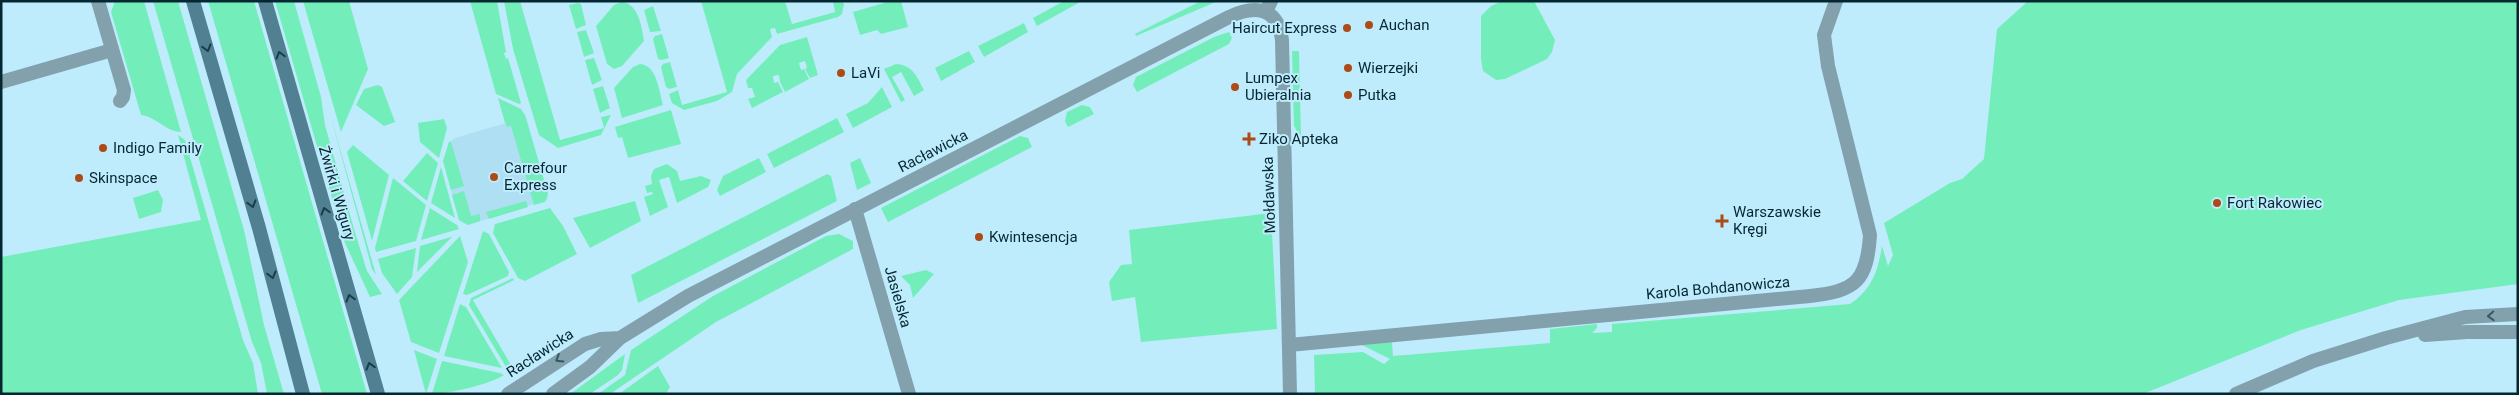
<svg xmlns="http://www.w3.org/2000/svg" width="2519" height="395" viewBox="0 0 2519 395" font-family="Roboto,sans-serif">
	<rect width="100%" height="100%" fill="#bfecfd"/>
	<path fill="#aedff3" d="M526 117 548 194 547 200 468 225 459 220 443 161 449 142 455 138Z"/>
	<path fill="#73eeba" d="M115 1H144L181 132C167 132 156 117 141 115L111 12Z
		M153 1H178L244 230 264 325 284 394H267L261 363 252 342Z
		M208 1H254L367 394H322Z
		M275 1H294L321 97 325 125 354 229 367 271 382 294 370 297 345 243Z
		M303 1H349L368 69 341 132Z
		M470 1H497L506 52 504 53 506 59 508 58 521 103 519 104 496 94Z
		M504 1H520L560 140 604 128 601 117 611 115 601 135 558 148 539 135 513 49Z
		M701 1H785L792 24 835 12 833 2 842 1 844 4 842 14 838 17 777 34 775 28 770 29 772 37 737 74 732 92 717 101 684 110 672 103 669 94 678 90 682 105 727 92Z
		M891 1H901L908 27 881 34 877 30 860 35 853 12Z
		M1064 1H1082L1037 26 1033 18Z
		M1201 1H1218L1136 36 1135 34Z
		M1502 1H1534L1555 40 1552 52 1547 59 1505 79 1496 80 1483 71 1481 59V16L1491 6Z
		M2028 1H2518V284L2399 300 2301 330 2143 394H1315L1314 355 1363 352 1384 364 1390 359 1362 345 1392 342 1393 356 1550 343V329L1597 324V328L1592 333 1612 332V324L1850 304C1872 289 1878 271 1882 246L1888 266 1893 255 1884 223 1950 183 1962 179 1984 159 1997 29Z
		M621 2C638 2 642 27 644 41L622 66 614 69 607 64 596 26 614 5Z
		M578 3 581 4 586 25 576 29 569 5Z
		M653 6 661 31 650 32 644 10Z
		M1024 23 1028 32 984 57 978 46Z
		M586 30 594 53 584 57 577 32Z
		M1229 32 1232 38 1229 44 1137 92 1133 85 1136 77 1214 37Z
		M662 34 669 58 662 60 658 59 653 39 655 36Z
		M807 37 818 75 810 78 805 69 807 68 805 61 799 63 801 70 804 69 809 79 785 92 780 82 779 75 773 76 774 83 778 82 783 92 752 108 748 99 755 97 752 88H748L746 80 780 45Z
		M969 51 975 62 941 81 935 68Z
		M1292 51H1299L1301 138 1294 126Z
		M594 58 602 80 592 85 585 60Z
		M670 62 677 87 669 89 666 87 661 67 663 64Z
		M640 64C657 65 659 91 663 105L622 118 614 88 633 67Z
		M896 64C913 65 917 77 924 90L914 96 901 72 892 77 905 100 901 102 884 69Z
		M378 85 382 87 395 122 384 126 356 105 364 89Z
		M603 86 610 108 600 113 593 89Z
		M882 87 892 107 853 128 846 114 868 103Z
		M498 98 521 109 525 115 548 194 545 202 534 205 511 126 507 127 505 123Z
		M1082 105 1090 107 1094 114 1068 127 1065 121 1067 112Z
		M329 110 376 275 372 269Z
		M671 110 681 144 628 158 622 137 618 138 615 127Z
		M837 118 844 132 774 168 767 154Z
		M444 119 447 128 439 158 420 142 418 123Z
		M178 135 185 140 243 340 253 363 258 394H1V257L201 220Z
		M1020 136 1028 138 1032 147 888 222 881 208 883 207Z
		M449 142H451L464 186 451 190 443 161Z
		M353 145 389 175 372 241 347 152Z
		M427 153 438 163 427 201 403 181Z
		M759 158 766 172 720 196 717 190 723 176Z
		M860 158 871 183 857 190 850 163Z
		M667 164 677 171 680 181 701 176 711 180 708 187 677 203 669 177 659 180 668 207 650 216 644 197 653 194 652 192 647 193 645 186 652 184 651 176 654 169Z
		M441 167 455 218 431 203Z
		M827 174 831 176 837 201 638 303 631 275Z
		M393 178 426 205 416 241 376 252 375 248Z
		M158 190 163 200 161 212 139 219 133 198Z
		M464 191 471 216 480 214V221L468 225 459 220 452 195Z
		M526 201 528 207 489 219 486 212Z
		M635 201 641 221 590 248 573 218Z
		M430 208 457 225 459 229 421 240Z
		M550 208 563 226 577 254 525 281 518 278 493 233 495 224Z
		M1271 213 1277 329 1141 342 1135 297 1112 301 1109 282 1121 265 1132 264 1129 230Z
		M483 231 489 234 509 272 508 276 467 295 463 294Z
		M839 234 853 241V249L716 322 610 394H598L625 375 631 350 713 296 826 236Z
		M460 236 468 262 439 353 411 342 399 300Z
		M451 237H452L417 272 420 246Z
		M416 248 412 277 397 294 382 273 378 259Z
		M926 270 934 274 913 298 910 285 901 276Z
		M513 278 514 280 473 300 514 370 509 372 469 305 471 298Z
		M460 304 466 307 502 368 444 356Z
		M414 350 437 359 426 394Z
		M625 354 622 370 618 375 590 394H570Z
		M442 361 500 373 504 375C491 384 448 394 432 394Z
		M658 366 670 387 666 394H619Z"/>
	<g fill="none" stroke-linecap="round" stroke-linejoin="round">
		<path stroke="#82a1ad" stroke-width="14" d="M98 1 124 90 123 97 120 101
			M1266 11 1271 1
			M1 82 112 50
			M855 209 909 394
			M1289 345 1810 296C1856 291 1867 281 1870 235L1828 66 1824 35 1836 1"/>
		<path stroke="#82a1ad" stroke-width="14" d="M2425 335 2467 332H2518
			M508 394 585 344 601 339 620 338
			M553 394 590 367 620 338 688 296 1229 17C1256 4 1278 8 1282 40L1290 394
			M2236 394 2313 361 2386 338 2465 317 2518 314"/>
		<path stroke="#518092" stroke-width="14" d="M193 1 259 228 303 394
			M265 1 378 394"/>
	</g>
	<defs><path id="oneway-chevron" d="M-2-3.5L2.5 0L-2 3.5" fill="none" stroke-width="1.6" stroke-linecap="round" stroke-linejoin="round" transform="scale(1.25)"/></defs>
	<g stroke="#183d4a">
		<use href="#oneway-chevron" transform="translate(207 48) rotate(74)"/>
		<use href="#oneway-chevron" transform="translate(280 55) rotate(-106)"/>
		<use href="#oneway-chevron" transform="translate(252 204) rotate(74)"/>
		<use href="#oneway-chevron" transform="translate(325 211) rotate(-106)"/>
		<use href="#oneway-chevron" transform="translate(272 275) rotate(75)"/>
		<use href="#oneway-chevron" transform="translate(350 298) rotate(-106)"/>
		<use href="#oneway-chevron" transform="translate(370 366) rotate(-106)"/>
	</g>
	<g stroke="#375863">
		<use href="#oneway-chevron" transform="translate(2491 316) rotate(177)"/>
		<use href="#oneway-chevron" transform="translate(559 359) rotate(148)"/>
	</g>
	<g fill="#ad4a15" stroke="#bfecfd" stroke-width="2">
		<circle cx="1369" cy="25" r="5"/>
		<circle cx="1347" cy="28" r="5"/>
		<circle cx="1348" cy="68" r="5"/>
		<circle cx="841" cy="73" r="5"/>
		<circle cx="1235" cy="87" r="5"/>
		<circle cx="1348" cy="95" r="5"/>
		<path d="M1246.5 131.5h5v5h5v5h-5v5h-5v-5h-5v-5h5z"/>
		<circle cx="103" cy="148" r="5"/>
		<circle cx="494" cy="177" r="5"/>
		<circle cx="79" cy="178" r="5"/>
		<circle cx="2217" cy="203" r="5"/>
		<path d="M1719.5 213.5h5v5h5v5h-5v5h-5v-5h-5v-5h5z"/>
		<circle cx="979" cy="237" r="5"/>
	</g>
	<g text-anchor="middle" stroke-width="4" stroke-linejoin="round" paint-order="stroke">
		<g font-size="15" fill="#052732" stroke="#bfecfd" text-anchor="start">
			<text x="1379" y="30">Auchan</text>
			<text x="1337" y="33" text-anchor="end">Haircut Express</text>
			<text x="1358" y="73">Wierzejki</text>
			<text x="851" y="78">LaVi</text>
			<text x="1245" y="83">Lumpex<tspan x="1245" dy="17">Ubieralnia</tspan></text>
			<text x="1358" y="100">Putka</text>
			<text x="1259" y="144">Ziko Apteka</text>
			<text x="113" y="153">Indigo Family</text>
			<text x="504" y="173">Carrefour<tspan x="504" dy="17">Express</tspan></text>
			<text x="89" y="183">Skinspace</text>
			<text x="2227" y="208">Fort Rakowiec</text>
			<text x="1733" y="217">Warszawskie<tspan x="1733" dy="17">Kręgi</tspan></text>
			<text x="989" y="242">Kwintesencja</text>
		</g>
		<g font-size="15" fill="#052732" stroke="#bfecfd">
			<text transform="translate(933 151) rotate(-27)" y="5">Racławicka</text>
			<text transform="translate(337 193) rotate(74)" y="5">Żwirki i Wigury</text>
			<text transform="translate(1269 195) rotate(-92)" y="5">Mołdawska</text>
			<text transform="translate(1718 288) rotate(-5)" y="5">Karola Bohdanowicza</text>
			<text transform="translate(898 297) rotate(74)" y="5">Jasielska</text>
			<text transform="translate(540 353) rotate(-33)" y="5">Racławicka</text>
		</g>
	</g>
	<rect width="2519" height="395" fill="none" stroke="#052732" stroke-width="5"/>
</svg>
